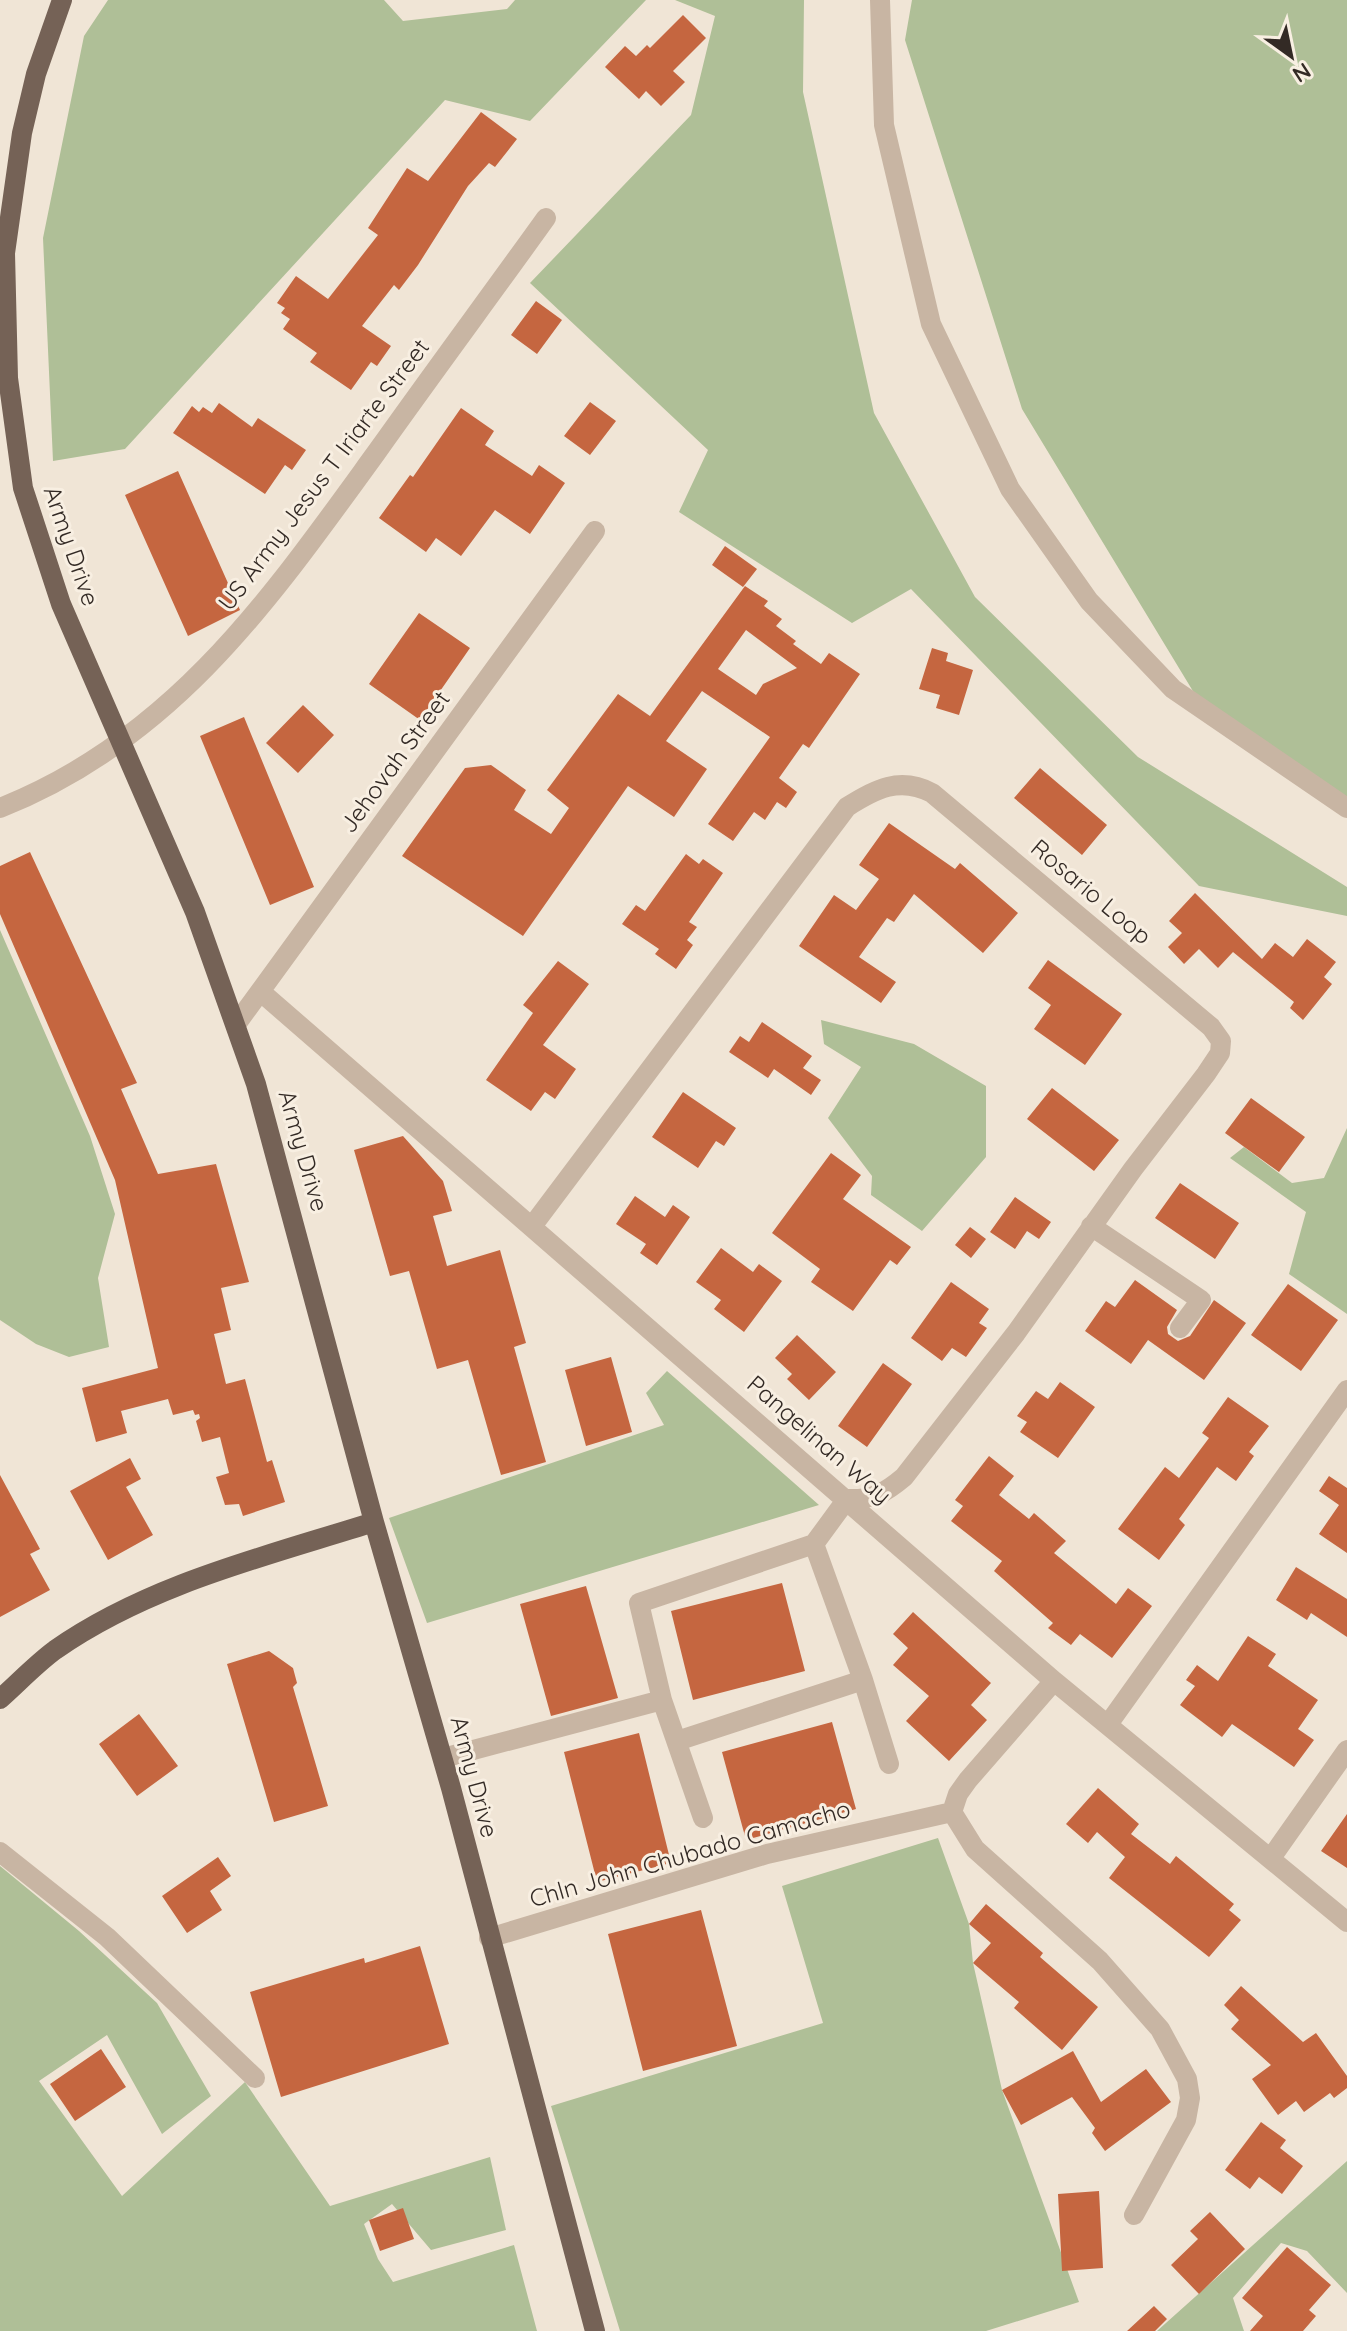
<svg xmlns="http://www.w3.org/2000/svg" width="1347" height="2331" viewBox="0 0 1347 2331" font-family="Quicksand,sans-serif">
	<rect width="100%" height="100%" fill="#f0e5d6"/>
	<path fill="#afbf97" d="M108 0H384L403 21 507 9 515 0H646L530 121 445 100 125 449 53 461 43 238 84 36Z
		M675 0H804L803 92 874 413 975 597 1138 757 1347 887V916L1199 886 911 589 852 623 679 512 708 450 530 283 691 115 715 16Z
		M912 0H1347V797L1205 711 1022 409 905 40Z
		M0 930 90 1136 115 1214 98 1278 109 1347 69 1357 36 1344 0 1320Z
		M821 1020 914 1044 986 1086V1157L922 1231 871 1195 872 1176 828 1118 861 1067 824 1044Z
		M1347 1128V1314L1289 1274 1306 1212 1230 1158 1244 1147 1292 1183 1324 1178Z
		M667 1371 819 1505 427 1623 389 1518 664 1425 646 1393Z
		M938 1838 969 1924 973 1963 1002 2090 1079 2302 986 2331H620L551 2106 823 2023 782 1886Z
		M0 1866 79 1931 157 2003 211 2096 162 2134 107 2035 39 2081 122 2196 245 2082 330 2206 490 2157 506 2230 431 2250 392 2204 364 2224 378 2259 393 2282 514 2245 537 2331H0Z
		M1347 2161V2293L1307 2251 1281 2243 1233 2298 1244 2331H1157Z"/>
	<path fill="#c56640" fill-rule="evenodd" d="M683 15 706 38 673 71 685 82 661 106 646 91 639 99 605 67 625 46 636 56 647 45 650 48Z
		M481 112 517 139 495 167 489 163 468 186 418 265 399 290 394 285 362 326 391 346 377 366 371 362 351 390 310 362 317 353 283 329 290 319 281 313 285 308 277 303 296 276 328 299 378 235 368 228 407 168 428 181Z
		M536 301 562 320 537 354 511 335Z
		M590 402 616 421 590 455 564 436Z
		M219 403 252 427 258 418 306 450 292 470 285 465 265 494 173 433 192 406 199 412 203 407 212 413Z
		M461 408 494 431 485 445 532 476 539 465 565 483 530 534 495 510 461 556 436 538 426 552 379 518 410 475 413 477Z
		M178 471 240 610 188 636 125 495Z
		M725 546 757 569 743 587 712 565Z
		M745 586 768 601 764 606 782 619 776 626 796 641 793 644 821 664 829 653 860 674 809 748 803 744 779 778 797 792 786 808 777 802 765 820 754 812 733 841 708 824 770 737 702 691 666 741 707 769 674 817 628 786 523 936 402 856 465 768 491 765 526 790 514 810 551 834 569 808 547 790 618 694 650 716ZM746 630 797 668 763 684 756 695 718 669Z
		M419 613 470 648 420 720 369 684Z
		M932 648 948 653 946 661 973 670 959 715 936 708 940 695 919 689Z
		M303 705 334 735 298 773 266 743Z
		M244 717 314 887 270 905 200 736Z
		M1040 768 1107 825 1082 855 1014 798Z
		M889 823 955 869 960 863 1018 913 983 953 914 894 894 922 887 918 859 957 896 982 881 1003 799 946 834 895 856 910 879 879 859 865Z
		M30 852 137 1083 121 1089 158 1174 216 1164 249 1282 221 1288 231 1330 214 1334 226 1384 245 1379 267 1462 272 1460 285 1502 243 1516 239 1504 225 1505 216 1477 229 1473 220 1437 202 1442 196 1421 200 1418 199 1414 195 1415 193 1410 173 1415 168 1399 121 1411 127 1433 96 1442 82 1388 158 1368 115 1180 0 914V866Z
		M686 854 699 864 703 859 723 873 689 922 697 927 687 940 693 945 676 969 655 954 659 949 622 924 636 905 645 911Z
		M1195 893 1262 959 1275 943 1293 957 1307 939 1336 962 1324 977 1332 984 1303 1020 1290 1008 1294 1002 1233 952 1218 968 1199 949 1184 964 1168 947 1182 933 1169 921Z
		M1048 960 1122 1014 1085 1065 1034 1029 1051 1005 1028 988Z
		M558 961 589 984 543 1045 576 1069 555 1099 545 1092 531 1111 486 1080 533 1013 523 1005Z
		M762 1022 812 1056 803 1068 821 1080 811 1095 774 1069 768 1078 729 1052 740 1036 749 1042Z
		M1052 1088 1119 1140 1094 1171 1027 1119Z
		M683 1092 736 1128 724 1146 716 1141 698 1168 652 1137Z
		M1251 1098 1305 1137 1279 1172 1225 1133Z
		M403 1136 443 1181 452 1211 433 1216 447 1266 500 1250 526 1343 514 1347 546 1462 501 1475 468 1360 437 1369 409 1271 390 1276 354 1150Z
		M831 1153 861 1175 843 1199 911 1247 897 1265 890 1260 853 1311 811 1282 820 1269 772 1233Z
		M1180 1183 1239 1223 1215 1259 1155 1218Z
		M635 1196 665 1217 673 1205 690 1217 657 1265 640 1253 646 1244 616 1224Z
		M1015 1197 1051 1222 1039 1239 1027 1231 1015 1249 990 1232Z
		M970 1227 986 1239 971 1258 955 1245Z
		M721 1248 753 1272 759 1264 782 1281 744 1332 714 1309 721 1300 696 1282Z
		M1135 1280 1177 1310 1167 1327 1168 1334 1178 1341 1190 1336 1214 1300 1246 1323 1204 1380 1148 1340 1131 1364 1085 1331 1106 1301 1115 1307Z
		M951 1282 989 1309 979 1323 987 1328 966 1357 952 1348 942 1361 911 1338Z
		M1288 1284 1338 1320 1301 1371 1251 1335Z
		M797 1335 836 1372 809 1400 787 1379 792 1374 775 1358Z
		M611 1357 632 1432 586 1446 565 1370Z
		M883 1363 912 1384 867 1447 838 1426Z
		M1060 1382 1095 1407 1058 1458 1020 1432 1027 1422 1017 1416 1036 1391 1048 1399Z
		M1228 1397 1269 1426 1249 1452 1254 1456 1236 1481 1217 1467 1179 1519 1185 1525 1159 1560 1118 1529 1165 1467 1179 1478 1209 1438 1202 1433Z
		M989 1456 1014 1476 999 1495 1029 1519 1034 1513 1066 1541 1054 1553 1116 1604 1128 1588 1152 1606 1112 1658 1080 1634 1071 1645 1048 1628 1053 1623 994 1571 1002 1561 951 1521 963 1506 955 1500Z
		M130 1458 141 1479 126 1487 153 1535 108 1560 70 1491Z
		M0 1475 40 1549 30 1554 50 1590 0 1617Z
		M1329 1476 1347 1488V1553L1319 1534 1339 1505 1319 1491Z
		M1296 1567 1347 1599V1637L1311 1613 1307 1620 1276 1600Z
		M782 1583 805 1671 693 1700 671 1611Z
		M586 1586 618 1698 551 1716 520 1604Z
		M913 1612 991 1683 971 1705 987 1720 949 1761 906 1721 929 1696 893 1665 908 1648 893 1634Z
		M1248 1636 1276 1654 1268 1666 1318 1700 1298 1729 1314 1740 1294 1767 1232 1724 1222 1737 1180 1705 1195 1686 1186 1680 1197 1665 1218 1681Z
		M269 1651 293 1668 297 1683 293 1687 328 1806 274 1822 227 1664Z
		M139 1714 178 1766 137 1796 99 1744Z
		M832 1722 856 1809 746 1840 722 1752Z
		M639 1733 671 1863 597 1882 564 1752Z
		M1098 1788 1139 1824 1131 1834 1170 1864 1176 1856 1234 1904 1229 1910 1241 1920 1209 1957 1109 1878 1125 1857 1097 1832 1088 1843 1066 1824Z
		M1347 1814V1868L1321 1851Z
		M218 1857 231 1876 210 1891 222 1910 187 1933 162 1896Z
		M986 1904 1043 1953 1040 1957 1098 2007 1062 2050 1014 2008 1019 2002 973 1963 991 1943 969 1924Z
		M701 1910 737 2046 643 2071 608 1934Z
		M420 1946 449 2044 281 2097 250 1992 364 1958 365 1963Z
		M1241 1986 1303 2042 1316 2033 1347 2076V2088L1334 2098 1330 2093 1304 2112 1296 2101 1278 2115 1252 2079 1271 2065 1231 2029 1239 2020 1224 2005Z
		M101 2049 126 2087 75 2121 50 2084Z
		M1073 2051 1101 2102 1146 2069 1171 2102 1105 2151 1092 2133 1095 2128 1072 2097 1021 2125 1002 2090Z
		M1261 2122 1286 2140 1280 2148 1303 2166 1282 2194 1259 2177 1250 2189 1225 2170Z
		M1099 2191 1103 2268 1062 2271 1058 2194Z
		M403 2208 414 2239 380 2251 369 2220Z
		M1210 2212 1245 2249 1199 2294 1171 2265 1198 2239 1190 2231Z
		M1287 2247 1331 2285 1309 2310 1316 2316 1303 2331H1250L1263 2316 1242 2298Z
		M1154 2306 1167 2319 1155 2331H1127Z"/>
	<g fill="none" stroke-linecap="round" stroke-linejoin="round">
		<path stroke="#c8b5a3" stroke-width="20" d="M880 0 884 125 931 324 1010 489 1089 601 1173 689 1347 808
			M0 808C174 739 270 599 376 453 432 374 490 296 546 218
			M261 992 1054 1681 1347 1922
			M237 1023 595 531
			M533 1225 847 807C875 789 900 776 932 793L1211 1027 1221 1041 1220 1053 1206 1074 1133 1169 1016 1333 904 1477C885 1493 873 1500 847 1499L814 1544 639 1603 662 1700 703 1818
			M1091 1226 1201 1300 1180 1328
			M814 1544 863 1680 889 1764
			M1054 1681 968 1780 958 1794 952 1812 975 1849 1100 1961 1160 2029 1187 2079 1190 2098 1186 2120 1134 2215
			M1109 1723 1347 1390
			M677 1741 863 1680
			M443 1758 662 1700
			M0 1852 107 1937 255 2078
			M1271 1858 1347 1750
			M489 1938 767 1854 952 1812"/>
		<path stroke="#756256" stroke-width="20" d="M62 0 36 74 22 133 5 253 8 378 23 488 61 604 195 912 256 1084 374 1522 451 1788 595 2331
			M0 1699C18 1683 36 1664 55 1650 149 1584 267 1556 374 1522"/>
	</g>
	<g text-anchor="middle" stroke-width="6" stroke-linejoin="round" paint-order="stroke">
		<g font-size="24" fill="#332a25" stroke="#f8efe2">
			<text transform="translate(324 475) rotate(-53)" y="8">US Army Jesus T Iriarte Street</text>
			<text transform="translate(71 546) rotate(71)" y="8">Army Drive</text>
			<text transform="translate(395 762) rotate(-54)" y="8">Jehovah Street</text>
			<text transform="translate(1091 892) rotate(40)" y="8">Rosario Loop</text>
			<text transform="translate(303 1151) rotate(74)" y="8">Army Drive</text>
			<text transform="translate(819 1440) rotate(41)" y="8">Pangelinan Way</text>
			<text transform="translate(474 1777) rotate(75)" y="8">Army Drive</text>
			<text transform="translate(690 1854) rotate(-16)" y="8">Chln John Chubado Camacho</text>
		</g>
	</g>
	<g transform="translate(1291 56) rotate(147)" stroke="#f8efe2" stroke-width="6" paint-order="stroke">
	<path d="M0-6L14 30L0 20L-14 30Z" fill="#332a25"/>
	<text y="-12" font-size="22" font-weight="bold" text-anchor="middle" fill="#332a25">N</text>
	</g>
</svg>
